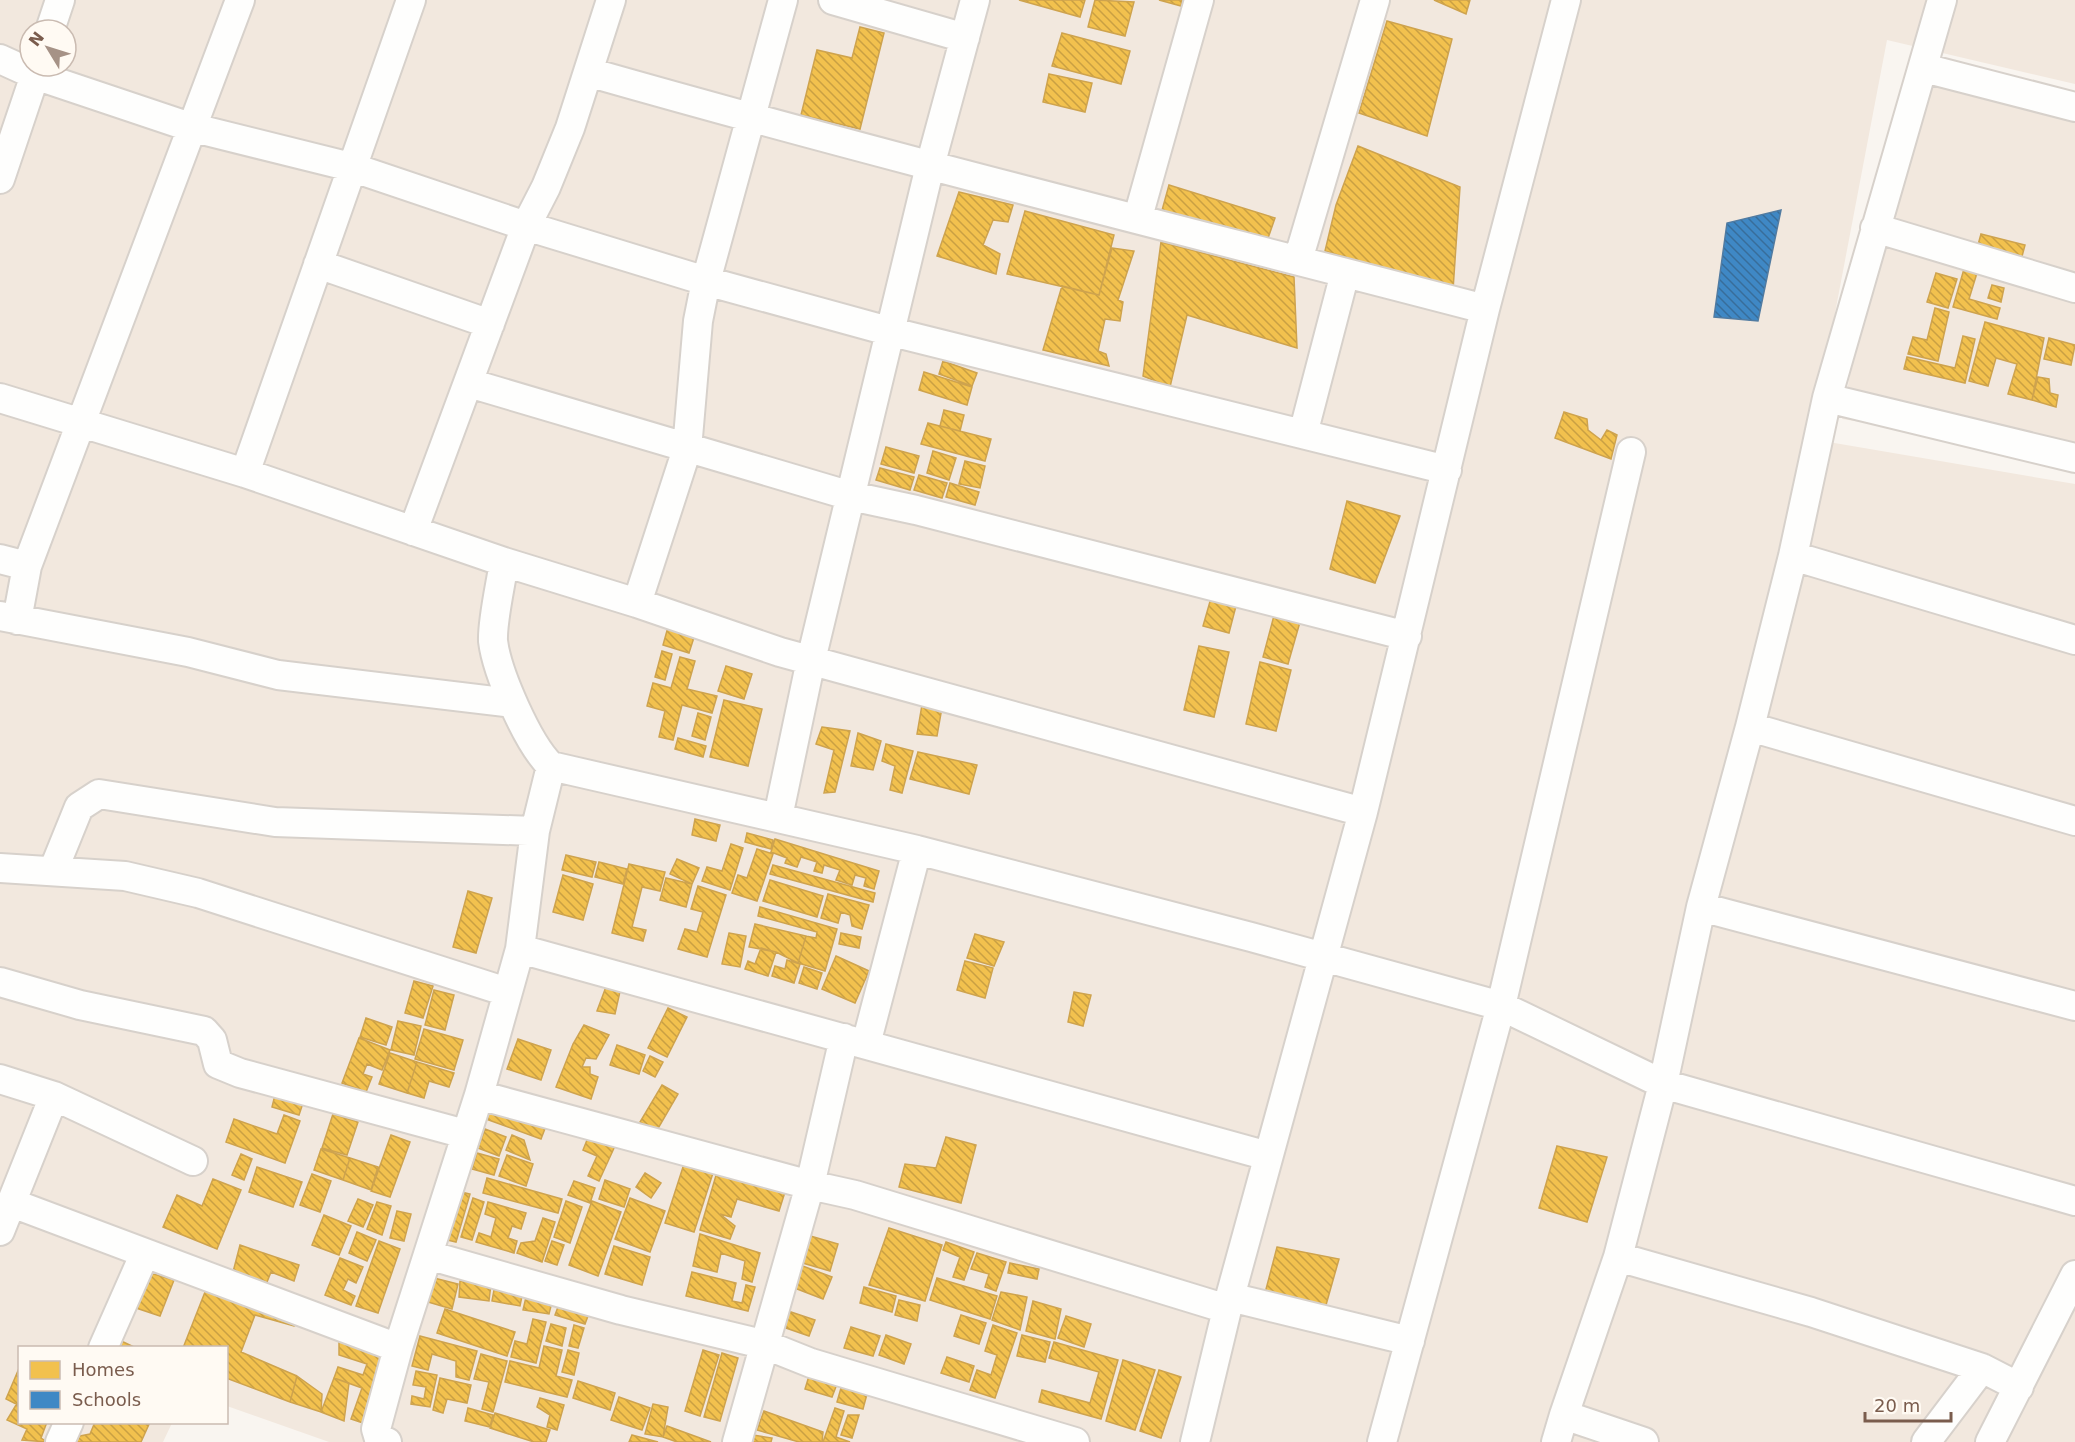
<svg xmlns="http://www.w3.org/2000/svg" width="2075" height="1442" viewBox="0 0 2075 1442" font-family="'DejaVu Sans',sans-serif">
	<defs>
		<pattern id="homes-back-hatch" width="6" height="6" patternUnits="userSpaceOnUse" patternTransform="scale(1.5)"><rect width="6" height="6" fill="#f2c14e"/><path d="M-1 5l2 2M0 0l6 6M5-1l2 2" fill="none" stroke="#c9a043"/></pattern>
		<pattern id="schools-back-hatch" width="6" height="6" patternUnits="userSpaceOnUse" patternTransform="scale(1.5)"><rect width="6" height="6" fill="#3f88c5"/><path d="M-1 5l2 2M0 0l6 6M5-1l2 2" fill="none" stroke="#386d9a"/></pattern>
	</defs>
	<rect width="100%" height="100%" fill="#f9f5f0"/>
	<path fill="#f2e8de" fill-rule="evenodd" d="M0 0H2075V84L1887 40 1811 439 2075 484V1442H329L227 1406 226 1348H20V1422L172 1423 163 1442H0ZM30 30H66V66H30Z
		M1914 80 2075 116V455L1842 419 1876 228Z"/>
	<path fill="url(#homes-back-hatch)" stroke="#cea34e" stroke-width="1.5" d="M1019 0H1085L1080 17Z
		M1095 0 1134 2 1125 36 1088 27Z
		M1159 0H1182L1181 6Z
		M1434 0H1470L1466 14Z
		M1387 21 1452 39 1427 136 1359 113Z
		M860 27 884 33 860 129 801 115 817 50 852 58Z
		M1062 33 1130 51 1121 84 1052 66Z
		M1049 74 1092 83 1085 112 1043 102Z
		M1358 146 1460 187 1453 290 1325 251 1336 205Z
		M1169 185 1275 218 1267 241 1161 214Z
		M959 192 1013 205 1008 222 993 220 983 245 1000 254 996 274 937 256Z
		M1025 211 1114 235 1099 295 1007 274Z
		M1981 234 2025 245 2020 264 1976 252Z
		M1161 242 1294 277 1297 348 1187 315 1170 387 1143 376Z
		M1112 248 1134 251 1118 300 1123 302 1120 321 1105 319 1098 351 1106 354 1109 366 1043 350 1062 286 1099 295Z
		M1964 269 1977 273 1969 299 2000 308 1997 319 1953 307Z
		M1936 273 1957 279 1948 308 1927 302Z
		M1992 285 2004 288 2001 302 1988 298Z
		M1935 308 1949 312 1938 361 1908 354 1913 337 1927 340Z
		M1985 322 2044 338 2032 400 2008 394 2017 364 1996 358 1988 386 1969 381Z
		M1963 336 1975 339 1965 383 1904 369 1907 357 1955 368Z
		M2049 338 2075 345 2071 365 2044 359Z
		M943 361 977 373 972 386 939 374Z
		M924 372 972 387 967 405 919 390Z
		M2038 377 2049 379 2050 393 2058 395 2056 407 2032 400Z
		M944 410 964 415 960 431 940 426Z
		M1564 412 1587 419 1588 430 1601 440 1607 430 1617 435 1611 459 1555 438Z
		M928 423 991 439 985 461 921 444Z
		M886 447 919 456 914 473 881 464Z
		M933 451 956 458 949 480 927 473Z
		M965 461 985 466 980 488 959 484Z
		M880 468 914 477 910 490 876 480Z
		M919 475 947 483 942 498 914 490Z
		M950 483 979 492 975 505 946 497Z
		M1347 501 1400 516 1375 583 1330 569Z
		M1211 598 1236 606 1229 633 1203 626Z
		M1276 608 1302 615 1288 664 1263 657Z
		M670 620 697 628 689 653 663 645Z
		M1199 646 1229 652 1214 717 1184 710Z
		M662 651 672 654 665 680 655 677Z
		M680 657 695 661 687 689 717 696 712 713 682 705 673 740 659 737 665 711 647 706 653 683 671 688Z
		M1260 662 1291 670 1276 731 1246 724Z
		M726 666 752 674 744 699 718 691Z
		M923 699 943 702 937 736 917 734Z
		M724 700 762 709 748 766 710 757Z
		M698 713 711 717 705 740 692 736Z
		M822 727 850 731 835 792 824 793 834 750 816 744Z
		M858 733 881 741 873 770 851 766Z
		M678 738 706 746 703 757 675 749Z
		M886 744 913 751 902 793 890 790 895 766 882 761Z
		M918 752 977 765 969 794 910 779Z
		M695 819 720 825 716 841 692 835Z
		M747 833 773 840 771 849 745 842Z
		M775 839 879 871 874 889 864 886 866 878 855 875 852 885 836 880 840 870 824 865 822 873 814 871 817 862 801 857 797 867 785 863 787 858 771 852Z
		M731 844 743 848 730 890 702 881 707 867 722 871Z
		M757 849 773 854 757 901 732 893 738 875 747 878Z
		M566 855 596 862 592 877 562 870Z
		M677 859 699 868 692 884 670 874Z
		M599 862 627 869 623 884 595 877Z
		M629 864 665 872 660 891 642 887 632 927 646 930 643 941 612 933Z
		M773 865 875 893 873 902 770 874Z
		M563 875 593 884 583 920 553 912Z
		M666 878 692 884 686 907 660 900Z
		M770 880 823 896 817 917 763 901Z
		M698 886 726 895 707 957 678 949 685 929 697 932 703 912 691 909Z
		M468 891 492 898 476 953 453 947Z
		M828 894 869 905 862 929 852 926 850 915 841 912 838 923 821 918Z
		M760 907 837 929 825 971 798 963 806 936 816 938 817 932 758 916Z
		M755 924 806 936 798 963 776 952 749 947Z
		M729 933 746 936 740 967 722 964Z
		M841 933 861 937 859 948 839 944Z
		M975 934 1004 942 994 966 967 958Z
		M761 948 776 952 768 976 745 969 748 961 755 964Z
		M836 956 869 971 855 1003 822 989Z
		M787 960 800 964 794 983 772 976 775 966 785 969Z
		M965 961 993 968 985 998 957 990Z
		M804 967 822 973 817 989 799 983Z
		M414 981 433 986 423 1018 405 1013Z
		M607 984 621 987 615 1014 597 1011Z
		M434 990 454 995 445 1030 425 1025Z
		M1074 992 1091 995 1083 1026 1068 1022Z
		M668 1008 687 1017 667 1057 648 1048Z
		M366 1018 392 1027 386 1045 360 1037Z
		M398 1021 421 1026 414 1055 391 1050Z
		M584 1025 609 1035 596 1059 586 1058 582 1067H590V1074L598 1077 591 1099 556 1087 573 1044Z
		M424 1029 463 1040 454 1070 415 1059Z
		M359 1038 390 1050 382 1070 367 1064 363 1074 372 1077 366 1092 342 1083Z
		M518 1039 551 1050 541 1080 507 1069Z
		M617 1045 645 1055 639 1074 610 1065Z
		M390 1053 417 1062 407 1093 379 1084Z
		M650 1056 663 1062 655 1077 643 1071Z
		M417 1062 454 1073 449 1087 429 1081 424 1098 407 1093Z
		M662 1085 678 1094 656 1132 640 1122Z
		M275 1095 303 1103 299 1115 272 1107Z
		M491 1107 546 1126 541 1139 486 1119Z
		M333 1114 358 1122 347 1155 322 1148Z
		M284 1115 300 1121 285 1163 226 1142 234 1119 277 1134Z
		M485 1129 506 1137 499 1156 478 1148Z
		M391 1135 410 1142 390 1197 371 1191Z
		M512 1135 524 1140 530 1160 506 1150Z
		M589 1135 615 1146 599 1181 588 1176 597 1156 583 1150Z
		M946 1137 976 1145 961 1203 899 1187 905 1164 936 1168Z
		M1557 1146 1607 1157 1587 1222 1539 1208Z
		M321 1149 350 1158 343 1180 314 1170Z
		M477 1153 499 1159 494 1175 472 1169Z
		M241 1154 252 1159 244 1180 232 1175Z
		M507 1155 533 1164 526 1186 499 1176Z
		M350 1158 378 1167 371 1190 343 1180Z
		M684 1164 713 1173 694 1232 665 1223Z
		M257 1167 302 1182 293 1207 249 1192Z
		M717 1172 785 1192 779 1211 737 1199 731 1217 720 1214 735 1226 730 1239 700 1230Z
		M645 1173 661 1183 651 1198 636 1187Z
		M312 1174 331 1181 320 1212 300 1205Z
		M487 1178 562 1199 558 1213 483 1193Z
		M213 1179 241 1190 217 1249 163 1227 177 1195 202 1206Z
		M605 1180 630 1189 624 1207 599 1199Z
		M574 1181 595 1188 590 1203 568 1195Z
		M457 1191 470 1194 456 1242 443 1239Z
		M473 1198 484 1202 472 1240 461 1237Z
		M630 1198 665 1211 650 1252 615 1239Z
		M358 1199 373 1205 363 1227 348 1221Z
		M566 1201 582 1207 570 1243 554 1237Z
		M592 1201 621 1212 598 1276 569 1265Z
		M377 1202 391 1206 382 1235 367 1229Z
		M488 1202 526 1213 521 1229 512 1226 508 1238 517 1241 514 1253 476 1242 479 1233 491 1237 496 1218 485 1214Z
		M397 1211 411 1214 404 1241 390 1238Z
		M324 1215 351 1226 339 1255 312 1245Z
		M543 1218 555 1222 542 1262 517 1253 521 1243 535 1241Z
		M889 1228 942 1245 925 1301 869 1285Z
		M357 1232 376 1240 367 1261 349 1253Z
		M700 1234 760 1253 752 1282 742 1279 745 1261 721 1253 717 1272 693 1266Z
		M807 1235 838 1244 830 1271 799 1262Z
		M379 1241 400 1249 378 1313 356 1306Z
		M552 1241 564 1245 557 1265 545 1261Z
		M946 1242 974 1252 964 1280 953 1277 960 1257 943 1250Z
		M240 1245 299 1265 294 1281 271 1272 267 1282 233 1272Z
		M614 1246 650 1257 642 1285 605 1274Z
		M1277 1247 1339 1259 1324 1312 1264 1297Z
		M977 1253 1006 1262 996 1291 985 1287 989 1274 971 1269Z
		M340 1258 363 1267 356 1283 348 1279 343 1290 355 1296 351 1305 325 1295Z
		M1010 1263 1039 1269 1037 1279 1008 1273Z
		M800 1265 832 1277 823 1299 792 1287Z
		M147 1272 174 1280 160 1316 133 1307Z
		M692 1272 736 1283 732 1301 742 1303 746 1285 755 1287 748 1311 686 1296Z
		M434 1278 458 1284 452 1309 428 1302Z
		M937 1278 997 1296 990 1319 930 1300Z
		M460 1281 491 1284 489 1301 459 1297Z
		M207 1287 302 1322 294 1326 255 1315 241 1352 297 1376 290 1402 226 1378V1348H183Z
		M864 1287 896 1296 892 1312 860 1303Z
		M494 1290 522 1296 520 1306 492 1301Z
		M1001 1292 1027 1297 1020 1330 992 1320Z
		M526 1297 552 1302 549 1314 523 1310Z
		M899 1300 920 1305 917 1321 895 1315Z
		M1033 1301 1061 1309 1055 1339 1026 1331Z
		M558 1307 588 1316 585 1324 555 1315Z
		M445 1309 515 1332 507 1356 437 1333Z
		M785 1310 815 1320 809 1336 780 1326Z
		M961 1315 986 1323 979 1344 954 1336Z
		M1066 1316 1091 1324 1084 1347 1058 1338Z
		M533 1319 546 1322 536 1363 511 1357 515 1341 527 1344Z
		M551 1324 566 1328 562 1346 546 1341Z
		M574 1325 584 1328 578 1348 569 1346Z
		M993 1325 1017 1333 995 1398 970 1390 977 1370 991 1375 997 1355 985 1351Z
		M851 1327 880 1336 873 1356 844 1348Z
		M886 1335 911 1344 904 1364 879 1355Z
		M1022 1335 1050 1342 1045 1362 1017 1356Z
		M420 1336 477 1351 469 1380 456 1377V1361L432 1354 428 1370 412 1366Z
		M117 1339 136 1348H114Z
		M339 1341 382 1355 366 1424 351 1419 362 1388 334 1378 338 1367 363 1375 367 1364 339 1355Z
		M1054 1342 1118 1360 1101 1419 1039 1402 1042 1390 1090 1403 1099 1372 1049 1358Z
		M544 1346 562 1350 556 1376 572 1380 567 1397 505 1382 510 1361 539 1368Z
		M568 1350 579 1353 574 1375 562 1372Z
		M703 1350 719 1355 700 1416 685 1411Z
		M722 1353 738 1358 720 1421 704 1417Z
		M481 1354 507 1361 493 1412 482 1409 489 1382 474 1379Z
		M947 1357 974 1366 969 1382 941 1373Z
		M1123 1360 1155 1370 1135 1430 1106 1421Z
		M20 1366V1406L6 1399Z
		M1159 1370 1181 1377 1161 1438 1140 1431Z
		M416 1371 437 1375 430 1407 411 1404 412 1396 424 1399 426 1387 413 1385Z
		M297 1376 322 1394 321 1412 290 1402Z
		M809 1376 837 1384 832 1397 805 1389Z
		M334 1378 349 1383 344 1421 321 1412Z
		M440 1378 471 1385 467 1403 447 1399 443 1413 433 1410Z
		M578 1381 615 1393 610 1410 573 1398Z
		M841 1388 867 1394 863 1409 837 1402Z
		M619 1397 650 1408 642 1430 611 1420Z
		M540 1398 564 1405 557 1430 547 1427 550 1415 537 1407Z
		M653 1404 668 1407 663 1437 645 1434Z
		M16 1405 20 1407V1422H47L41 1438 47 1442 22 1440 27 1429 7 1420Z
		M468 1408 493 1415 490 1427 465 1421Z
		M835 1408 844 1411 836 1437 850 1442H823Z
		M764 1411 823 1432 822 1442H799L757 1430Z
		M495 1413 550 1430 546 1442H534L490 1428Z
		M848 1415H859L852 1438 841 1435Z
		M95 1422H150L141 1442H69L70 1438 90 1434Z
		M667 1426 711 1442H677L663 1437Z
		M632 1435 658 1442H629Z
		M753 1435 772 1438 771 1442H751Z"/>
	<path fill="url(#schools-back-hatch)" stroke="#517ba1" stroke-width="1.5" d="M1781 210 1758 321 1714 317 1727 223Z"/>
	<g fill="none" stroke-linecap="round" stroke-linejoin="round">
		<g stroke="#d7d1cb" stroke-width="32">
			<path id="minor" d="M833 0 965 38
				M50 30 60 0
				M0 59 35 75 190 127 351 167 526 226 706 281 892 332 1447 470
				M1924 68 2075 107
				M588 72C886 157 1186 231 1485 309
				M0 179 38 66
				M1138 217 1199 0
				M1875 228 2075 288
				M1298 260 1375 0
				M318 264 490 324
				M469 383 851 496 916 510 1407 636
				M0 398 245 473 504 562 637 603 780 652 1363 812 1230 1297 1195 1442
				M1827 398 1942 0
				M1303 434 1345 273
				M245 473 411 0
				M413 531 526 226 546 187 570 128 611 0
				M1793 556 2075 640
				M0 559 27 566
				M504 562C501 583 492 621 493 641 497 673 528 744 551 766L917 850 1251 937 1501 1006 1663 1084 2075 1201
				M637 603 687 449 698 321 706 281 783 0
				M0 616 188 652 278 675 512 703
				M17 620 27 566 240 0
				M1750 727 2075 821
				M1363 812 1485 309 1566 0
				M778 817 811 660 930 166 975 0
				M0 868 125 876 198 893 507 992
				M53 871 79 807 99 794 275 822 535 831
				M1701 907 2075 1006
				M520 949 1268 1156
				M0 982 80 1005 204 1031 212 1040 218 1064 240 1073 465 1134
				M866 1044 917 850
				M0 1079 54 1096 193 1161
				M479 1095 810 1185 855 1195 1227 1309
				M12 1203 398 1348
				M0 1231 54 1096
				M428 1255 621 1310 766 1345 811 1363 1075 1442
				M1618 1257 1811 1312 1982 1368 2019 1387
				M1230 1297 1410 1341
				M103 1348 145 1253
				M1564 1415 1618 1257 1663 1084 1701 907 1750 727 1793 556 1827 398 2075 458
				M60 1442 69 1422
				M387 1442 379 1439 376 1429 398 1348 479 1095 520 949 535 831 551 766
				M737 1442 810 1185 844 1038
				M1382 1442 1501 1006 1631 452
				M1556 1442 1564 1415 1644 1442
				M1926 1442 1982 1368
				M1990 1442 2075 1275"/>
		</g>
		<use href="#minor" stroke="#fefefd" stroke-width="28"/>
	</g>
	<rect x="18" y="1346" width="210" height="78" fill="#fffaf3" stroke="#cabbb1" stroke-width="1.5"/>
	<rect x="30" y="1361" width="30" height="18" fill="#f2c14e" stroke="#cabbb1" stroke-width="1.5"/>
	<text x="72" y="1376" font-size="18" fill="#7a5c4d">Homes</text>
	<rect x="30" y="1391" width="30" height="18" fill="#3f88c5" stroke="#cabbb1" stroke-width="1.5"/>
	<text x="72" y="1406" font-size="18" fill="#7a5c4d">Schools</text>
	<g transform="translate(48 48) rotate(308)"><circle r="28" fill="#fffaf3" stroke="#cabbb1" stroke-width="1.5"/>
	<path d="M0-4.5L10 22L0 15L-10 22Z" fill="#a69286"/>
	<text y="-9" font-size="16" font-weight="bold" text-anchor="middle" fill="#7a5c4d">N</text>
	</g>
	<path d="M1865 1412v9h86v-9" fill="none" stroke="#7a5c4d" stroke-width="3"/>
	<text x="1874" y="1412" font-size="18" fill="#7a5c4d" stroke="#fffaf3" stroke-width="4.5" paint-order="stroke">20 m</text>
</svg>
